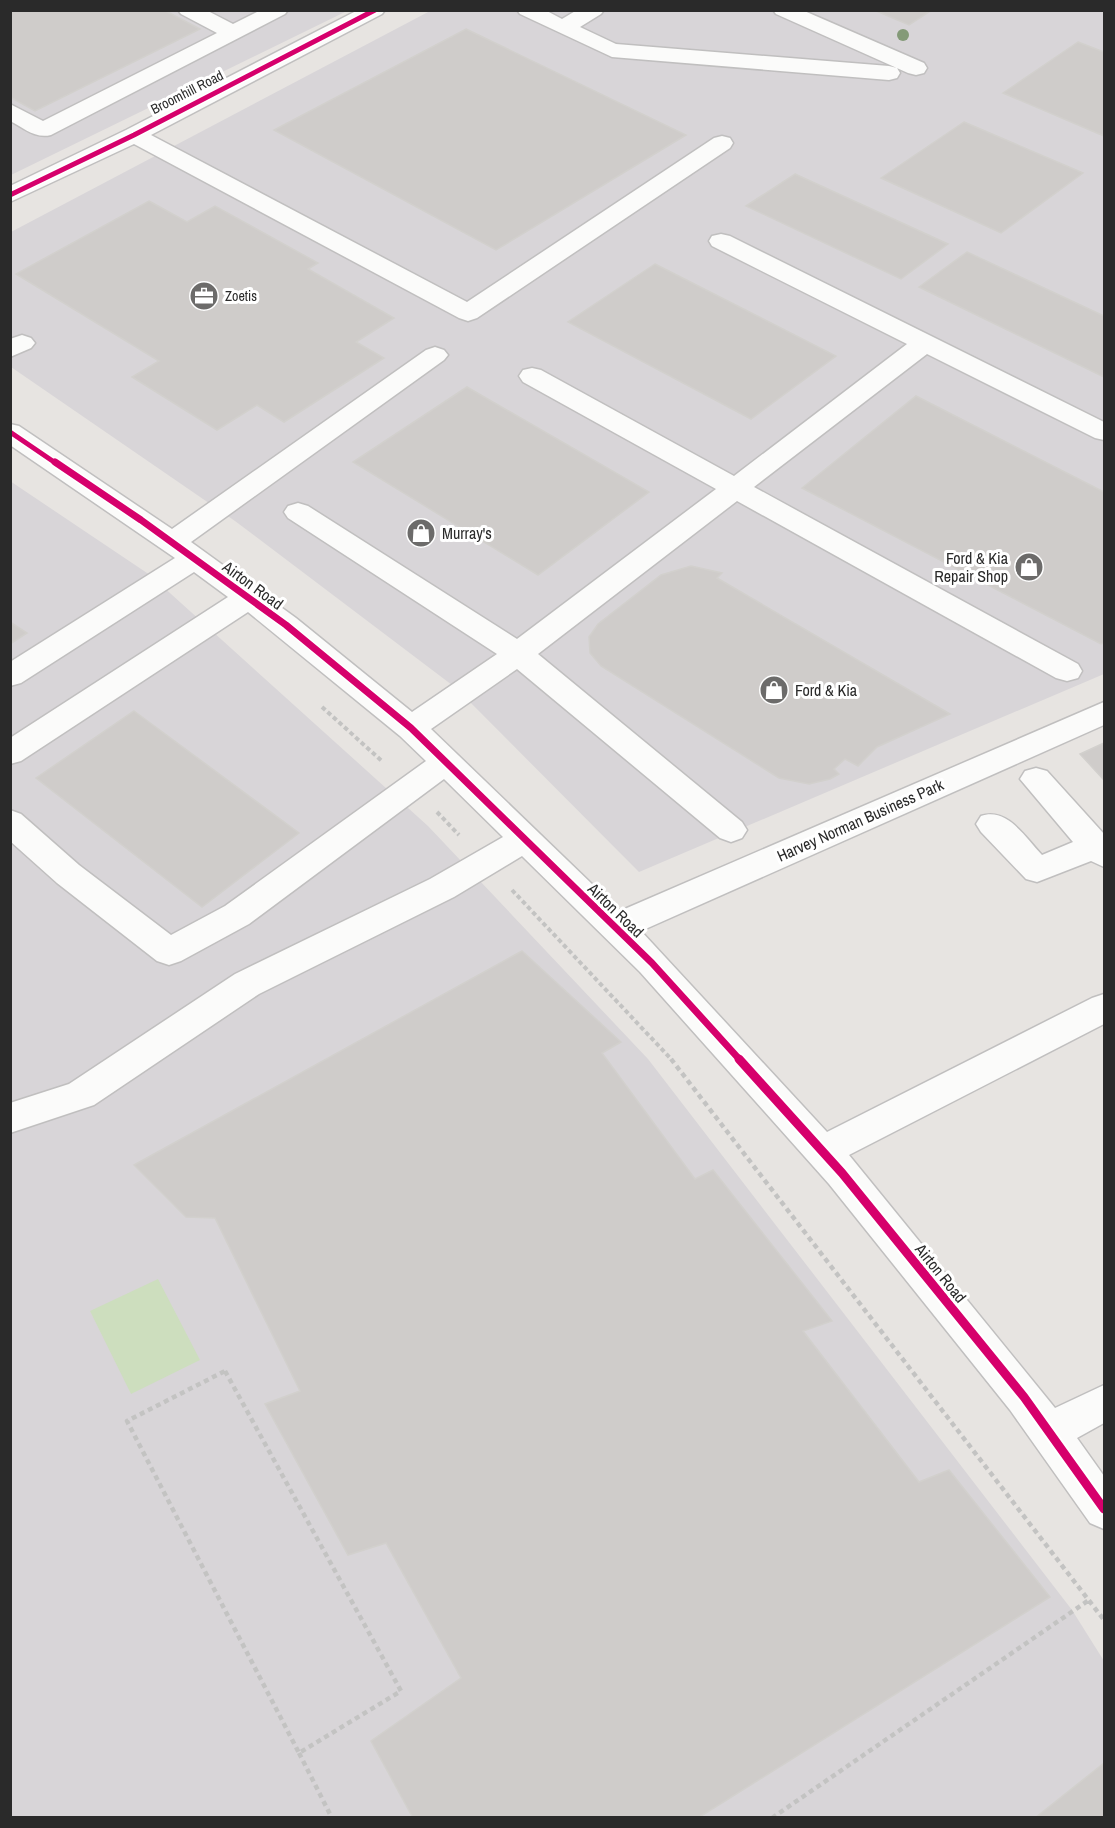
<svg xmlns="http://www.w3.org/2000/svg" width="1115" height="1828" viewBox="0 0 1115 1828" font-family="'Archivo Narrow',sans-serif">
	<rect width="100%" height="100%" fill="#e7e4e1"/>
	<path fill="#d8d5d8" d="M11 11H347L11 175Z
		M430 11H1104V674L639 872 456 688 235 521 11 367V232Z
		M10 481 150 575 428 826 648 1059 1072 1610 1104 1661V1817H11Z"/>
	<path fill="#cddebe" d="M158 1279 200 1360 131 1394 90 1311Z"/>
	<path fill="#cfccca" stroke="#d2d0cd" stroke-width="1.5" d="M10 10H164L200 29 35 111 10 97Z
		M874 10H932L909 25Z
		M466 29 686 135 496 250 274 130Z
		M1078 42 1104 52V136L1003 93Z
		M964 122 1083 173 1001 233 881 178Z
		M795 174 948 244 901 279 746 206Z
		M149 201 187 222 215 206 318 263 308 269 394 318 356 342 384 358 284 422 257 405 217 430 132 377 159 361 16 274Z
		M967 252 1104 316V377L919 287Z
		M655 264 836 356 751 419 568 322Z
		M467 387 649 492 538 575 353 462Z
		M916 396 1104 492V643L1101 644 802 488Z
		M691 566 722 573 717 578 950 714 877 747 858 766 845 759 834 769 839 774 830 779 809 784 779 778 601 666 590 653 589 637 598 624 661 575Z
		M10 622 27 633 10 644Z
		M134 711 299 833 202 907 36 778Z
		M1104 743V780L1080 754Z
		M522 951 621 1042 602 1053 695 1179 713 1170 832 1321 803 1331 919 1482 949 1470 1050 1597 698 1818H413L371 1741 461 1678 386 1543 348 1555 265 1404 300 1391 215 1218 186 1217 134 1165Z
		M1104 1763V1818H1035Z"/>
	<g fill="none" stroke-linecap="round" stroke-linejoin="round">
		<g stroke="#c0bfbf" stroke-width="3">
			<path id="minor" d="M178 10H206L233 24 261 10H288L285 14 51 135C35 139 24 128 10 121V104L43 121 217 33 181 14Z
				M358 10H385L382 14 151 135 467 302 714 138 722 136 730 138 733 143 730 148 477 318 468 321 459 318 134 144 10 202V186L126 130Z
				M517 10H545L562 19 577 10H604L601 14 580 27 616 44 889 66 897 68 900 73 897 78 889 80 612 57 520 14Z
				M773 10H802L924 63 927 68 924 73 916 75 908 73 776 14Z
				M721 234 730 236 1104 422V440L1095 438 927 354 754 487 1078 664 1082 671 1078 678 1067 681 1056 678 737 501 538 654 742 822 747 830 742 838 731 842 720 838 517 669 431 729 620 911 1104 702V725L641 931 827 1132 1092 998 1104 994V1024L849 1155 1055 1408 1104 1385V1423L1077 1438 1104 1476V1529L1090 1523 1010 1410 829 1184 640 972 522 856 454 897 259 994 94 1105 10 1133V1103L69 1084 235 974 430 879 503 837 444 779 249 924 181 961 169 965 157 961 57 883 10 841V810L21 814 79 865 171 935 225 906 426 761 400 736 248 612 21 761 10 764V738L228 597 194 572 21 683 10 686V662L175 558 10 445V424L19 426 172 529 426 350 435 347 444 350 448 355 444 360 191 542 296 618 412 712 497 654 288 518 284 512 288 506 298 503 308 506 517 639 716 489 523 382 519 376 523 370 532 368 541 370 734 476 907 344 712 246 709 241 712 236Z
				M22 335 31 338 35 343 31 348 10 357V339Z
				M1036 768 1047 771 1104 834V867L1091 861 1037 882 1026 879 981 832 976 824 981 816C1007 807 1025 837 1042 855L1073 842 1020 779 1025 771Z"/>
		</g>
		<path stroke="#c3c3c2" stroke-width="4" stroke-dasharray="4.5 3" stroke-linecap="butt" d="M322 707 383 762
			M437 812 459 835
			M512 890 672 1060"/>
		<path stroke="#c3c3c2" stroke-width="4.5" stroke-dasharray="5 4" stroke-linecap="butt" d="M671 1059 1104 1620
			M225 1371 401 1691 299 1753 127 1421Z
			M299 1753 332 1818
			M772 1818 1089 1600"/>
		<use href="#minor" fill="#fbfbfa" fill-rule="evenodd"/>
		<g stroke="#fff" stroke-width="8">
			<path id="cycleway-far2" d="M10 195 134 135 375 10
				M10 432 57 464"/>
		</g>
		<g stroke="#fff" stroke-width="10">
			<path id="cycleway-far1" d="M55 462 141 520 286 625 411 728 652 963 740 1060"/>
		</g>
		<g stroke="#fff" stroke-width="13">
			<path id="cycleway" d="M739 1059 842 1173 1024 1397 1104 1509"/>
		</g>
		<use href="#cycleway-far2" stroke="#d6006c" stroke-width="5"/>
		<use href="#cycleway-far1" stroke="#d6006c" stroke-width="7"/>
		<use href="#cycleway" stroke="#d6006c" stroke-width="9"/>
	</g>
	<circle fill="#849a78" cx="903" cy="35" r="6"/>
	<defs>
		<g id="office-disc" transform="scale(1.5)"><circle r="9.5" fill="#6c6b6a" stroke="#fff"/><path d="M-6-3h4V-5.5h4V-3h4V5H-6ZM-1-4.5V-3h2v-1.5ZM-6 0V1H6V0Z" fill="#fff"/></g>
		<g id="shop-disc" transform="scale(1.5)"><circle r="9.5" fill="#6c6b6a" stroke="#fff"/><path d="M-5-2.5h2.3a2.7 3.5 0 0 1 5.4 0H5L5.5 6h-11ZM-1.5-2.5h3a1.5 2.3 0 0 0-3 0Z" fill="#fff"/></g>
	</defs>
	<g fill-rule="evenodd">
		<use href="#office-disc" x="204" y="296"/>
		<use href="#shop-disc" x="421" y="533"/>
		<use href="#shop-disc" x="1029" y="567"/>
		<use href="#shop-disc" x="774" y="690"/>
	</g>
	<g text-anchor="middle" stroke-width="6" stroke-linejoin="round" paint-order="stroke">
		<g font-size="14" fill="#2a2a2a" stroke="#fff">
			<text transform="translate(187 92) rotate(-27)" y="5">Broomhill Road</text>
		</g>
		<g font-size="14" fill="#2a2a2a" stroke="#fff" text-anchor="start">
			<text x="225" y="301">Zoetis</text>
		</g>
		<g font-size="16" fill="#2a2a2a" stroke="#fff" text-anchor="start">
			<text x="442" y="539">Murray's</text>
			<text x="1008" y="564" text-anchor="end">Ford &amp; Kia<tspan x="1008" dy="18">Repair Shop</tspan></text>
			<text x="795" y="696">Ford &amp; Kia</text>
		</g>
		<g font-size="16" fill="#2a2a2a" stroke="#fff">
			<text transform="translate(253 585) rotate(36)" y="6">Airton Road</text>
			<text transform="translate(860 820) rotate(-24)" y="6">Harvey Norman Business Park</text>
			<text transform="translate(616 910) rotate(44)" y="6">Airton Road</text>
			<text transform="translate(941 1273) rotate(51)" y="6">Airton Road</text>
		</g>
	</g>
	<rect width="1115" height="1828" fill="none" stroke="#2a2a2a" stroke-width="24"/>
</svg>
